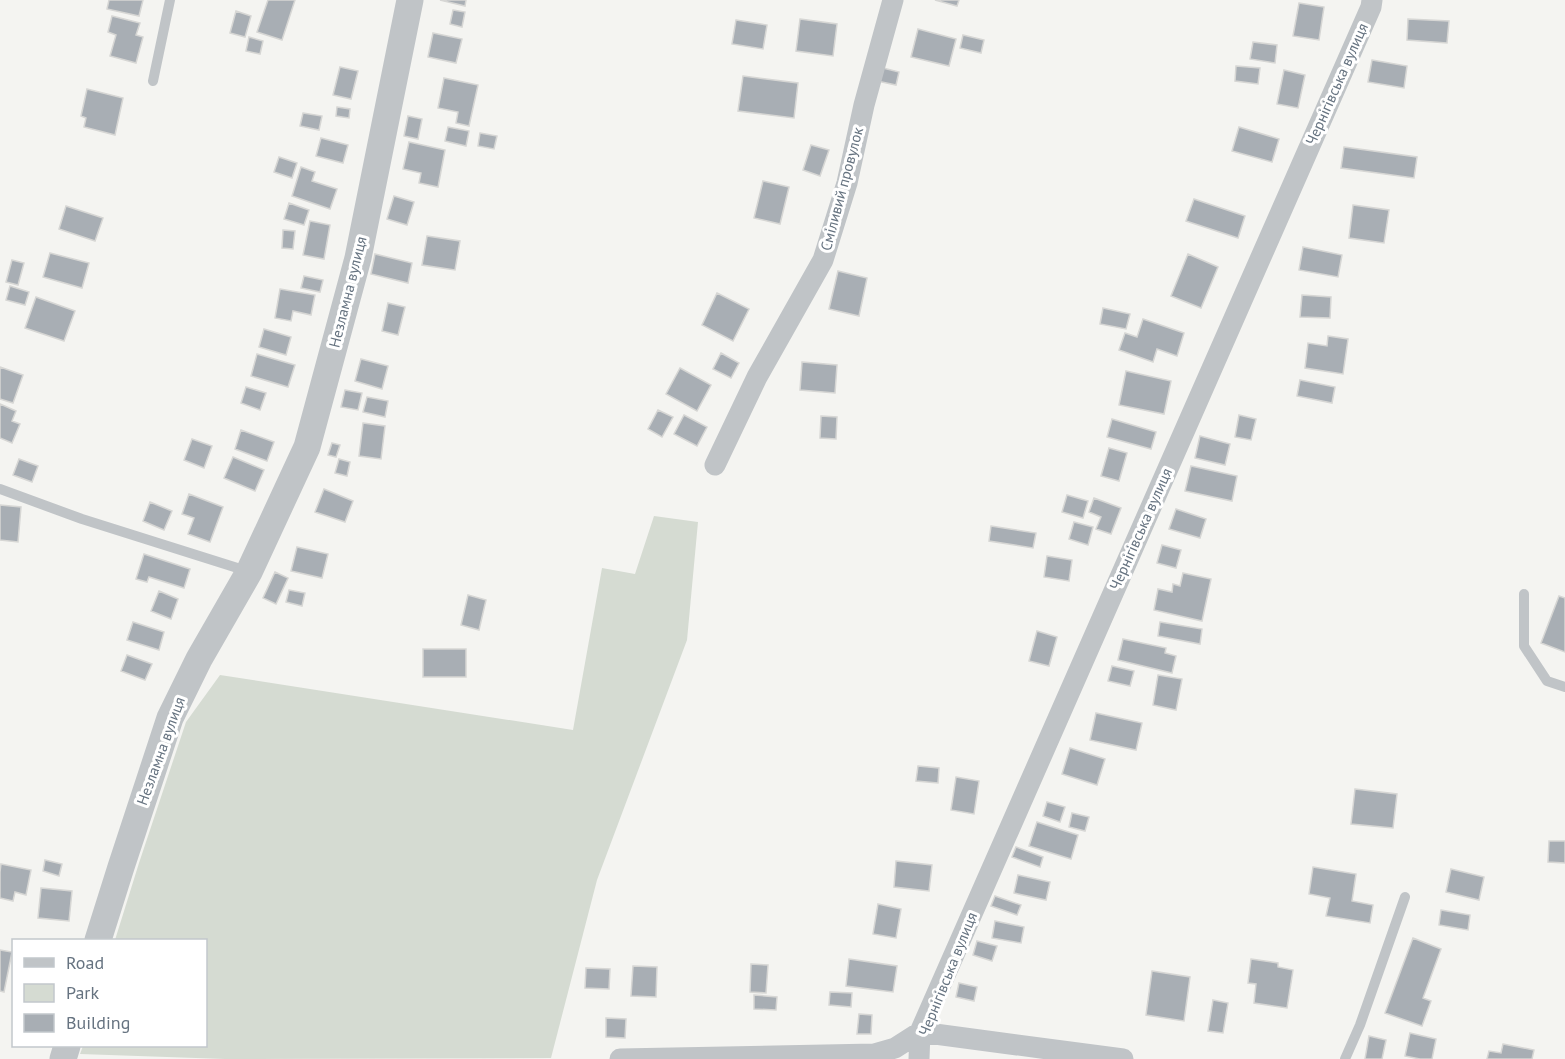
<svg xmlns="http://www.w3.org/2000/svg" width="1565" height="1059" viewBox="0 0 1565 1059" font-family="'PT Sans',sans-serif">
	<rect width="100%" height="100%" fill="#f4f4f1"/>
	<path fill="#d5dbd2" d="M654 516 698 522 687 640 597 880 551 1058 225 1059 80 1054 83 1046H206V940H115L139 863 186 722 220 675 573 730 602 568 635 574Z"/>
	<path fill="#a8aeb4" stroke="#d6d6d4" stroke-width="1.5" d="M109 0H143L139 16 107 9Z
		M268 0H295L282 40 257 32Z
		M440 0H466L465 6Z
		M935 0H959L957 6Z
		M1299 3 1324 7 1319 40 1293 36Z
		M453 10 465 12 462 27 450 24Z
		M236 11 251 16 245 37 230 33Z
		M112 16 140 23 136 35 143 37 136 63 110 56 116 35 108 32Z
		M800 19 837 24 833 56 796 51Z
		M1408 19 1449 21 1447 43 1407 40Z
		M736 20 767 25 763 49 732 44Z
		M918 29 956 39 949 66 911 57Z
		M433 33 462 39 456 63 428 57Z
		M963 35 984 40 981 53 960 48Z
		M249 37 263 41 260 54 246 51Z
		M1253 42 1277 45 1275 63 1250 59Z
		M1372 60 1407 66 1404 88 1368 82Z
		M1236 66 1260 68 1258 84 1235 81Z
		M340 67 358 71 351 99 333 95Z
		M879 67 899 72 896 85 877 81Z
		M1284 70 1305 75 1298 108 1277 104Z
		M743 76 798 83 794 118 738 111Z
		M444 78 478 85 469 126 456 123 458 112 438 108Z
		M87 89 123 98 115 135 84 127 86 118 81 116Z
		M337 107 350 109 349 118 336 116Z
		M303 113 322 116 319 130 300 126Z
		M408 116 422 119 418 139 404 136Z
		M448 127 469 131 466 146 445 141Z
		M1239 127 1279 139 1272 162 1232 151Z
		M480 133 497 136 494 149 478 146Z
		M321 138 348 145 343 163 316 156Z
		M409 142 445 150 438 187 419 183 421 173 403 169Z
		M811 145 829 150 820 176 803 170Z
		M1344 147 1417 157 1414 178 1341 168Z
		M279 157 297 163 292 178 274 172Z
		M301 167 315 172 312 181 337 189 330 209 292 196Z
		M763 181 789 187 780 224 754 218Z
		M394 196 414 202 407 225 387 219Z
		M1194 199 1245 216 1238 238 1186 221Z
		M289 203 309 210 304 225 284 219Z
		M1353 205 1389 210 1384 243 1349 238Z
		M66 206 103 218 95 241 59 229Z
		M310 221 330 225 324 259 303 255Z
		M283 230 295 231 293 249 282 248Z
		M427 236 460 241 455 270 422 265Z
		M1303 247 1342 255 1338 277 1299 270Z
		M50 253 89 263 82 288 43 277Z
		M375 254 412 263 408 283 371 274Z
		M1188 254 1218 267 1201 308 1171 296Z
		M12 260 24 263 18 285 6 282Z
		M838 271 867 278 859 316 829 309Z
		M304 276 323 280 320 292 301 288Z
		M10 286 29 292 25 305 6 300Z
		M280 289 315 295 311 315 293 311 291 321 275 318Z
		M717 293 749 309 733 341 702 325Z
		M1302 295 1331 297 1330 318 1300 317Z
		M36 297 75 311 64 341 25 328Z
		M388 303 405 307 398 335 382 331Z
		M1103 308 1130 314 1126 329 1100 324Z
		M1143 319 1184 333 1177 356 1157 349 1153 362 1119 350 1125 333 1137 337Z
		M264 329 291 337 286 355 259 347Z
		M1328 336 1348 339 1343 374 1305 368 1308 343 1327 346Z
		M721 353 739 363 731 378 713 369Z
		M257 354 295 365 288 387 251 376Z
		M361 359 388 366 382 389 355 381Z
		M802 362 837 365 835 393 800 390Z
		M0 367 23 375 13 403 0 399Z
		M680 368 711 385 697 411 666 394Z
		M1126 371 1171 381 1164 414 1119 405Z
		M1300 380 1335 387 1332 403 1297 396Z
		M246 387 266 393 260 410 241 403Z
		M345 390 362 393 358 410 341 407Z
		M367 397 388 401 385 417 363 412Z
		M0 404 16 411 12 421 20 424 12 443 0 438Z
		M658 410 673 417 662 437 648 429Z
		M684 415 707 427 697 446 674 434Z
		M1239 415 1256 419 1251 440 1235 437Z
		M821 416 837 417 836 439 820 438Z
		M1112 419 1156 432 1151 449 1107 437Z
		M363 423 385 426 381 459 359 456Z
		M241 430 274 442 267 461 235 449Z
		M1200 436 1230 444 1225 465 1195 458Z
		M192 439 212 446 204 468 184 460Z
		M332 443 340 445 336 457 328 455Z
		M1109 448 1127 453 1119 481 1101 476Z
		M233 457 264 470 255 491 224 478Z
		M19 459 38 466 32 482 13 475Z
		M339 459 350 462 347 476 335 473Z
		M1191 466 1237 476 1232 501 1185 491Z
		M324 489 353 501 345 522 315 512Z
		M189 494 223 507 210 542 188 534 194 518 182 514Z
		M1067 495 1088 501 1083 518 1062 512Z
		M1094 498 1121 508 1111 534 1096 529 1101 517 1089 512Z
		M150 502 172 511 164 530 143 521Z
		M0 505 21 507 18 542 0 540Z
		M1176 509 1206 519 1200 538 1169 529Z
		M1074 522 1093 527 1088 545 1069 539Z
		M991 526 1036 533 1033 548 989 541Z
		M1162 545 1181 550 1176 568 1157 563Z
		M297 547 328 554 322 578 291 571Z
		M144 554 190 569 184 588 149 577 147 582 136 579Z
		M1047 556 1072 560 1069 581 1044 577Z
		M275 572 288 578 276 604 263 598Z
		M1183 573 1211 579 1202 621 1154 610 1158 589 1172 592 1173 584 1180 586Z
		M289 590 305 593 302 606 286 602Z
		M159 591 178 599 171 619 151 611Z
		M468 595 486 600 479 630 461 625Z
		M1559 596 1565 598V652L1541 643Z
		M133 622 164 632 159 650 127 640Z
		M1160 622 1202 629 1200 644 1158 636Z
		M1037 631 1057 637 1049 666 1029 661Z
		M1123 639 1166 648 1165 653 1176 656 1172 673 1118 660Z
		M423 649H466V677H423Z
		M127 655 152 664 145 680 121 671Z
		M1112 666 1134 671 1130 686 1108 681Z
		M1158 675 1182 679 1176 710 1153 705Z
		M1096 713 1142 723 1136 750 1090 740Z
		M1070 748 1105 759 1097 785 1062 774Z
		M918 766 939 768 938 783 916 781Z
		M956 777 979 781 974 814 951 810Z
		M1355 789 1397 794 1393 828 1351 824Z
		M1047 802 1065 807 1060 822 1043 816Z
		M1072 813 1089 817 1085 831 1069 827Z
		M1037 822 1078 835 1071 859 1029 846Z
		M1549 841H1565V863L1548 862Z
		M1016 847 1043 857 1040 867 1012 857Z
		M45 860 62 864 59 876 43 871Z
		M896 861 932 865 929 891 894 887Z
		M1 864 31 870 26 895 15 892 13 901 0 898V872Z
		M1313 867 1356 874 1352 901 1373 905 1370 923 1326 916 1330 898 1309 894Z
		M1451 869 1484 877 1479 900 1446 892Z
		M1018 875 1050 882 1046 900 1014 893Z
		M41 888 72 891 69 921 38 918Z
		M995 896 1021 905 1017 915 991 906Z
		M878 904 901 909 896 938 873 934Z
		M1441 910 1470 915 1468 930 1439 925Z
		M995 921 1024 927 1021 943 992 938Z
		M1413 938 1441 949 1423 998 1431 1001 1422 1026 1385 1013Z
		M977 941 997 946 992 961 973 955Z
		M0 950 12 952 4 992 0 991Z
		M849 959 897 966 893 992 846 986Z
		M1251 959 1278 963V967L1293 970 1287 1008 1254 1003 1256 984 1248 983Z
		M751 964 768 965 766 993 750 992Z
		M633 966 657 967 656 997 631 996Z
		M586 968 610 969 609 989 585 988Z
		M1152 971 1190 977 1184 1021 1146 1015Z
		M959 983 977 987 974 1001 956 997Z
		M830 992 852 993 851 1007 829 1005Z
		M754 995 777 997 776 1010 754 1009Z
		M1213 1000 1228 1003 1223 1033 1208 1031Z
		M859 1014 872 1015 871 1034H857Z
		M606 1018 626 1019 625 1038 606 1037Z
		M1410 1033 1436 1039 1432 1059H1420L1405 1056Z
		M1369 1036 1386 1040 1382 1059H1365Z
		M1503 1044 1534 1050 1532 1059H1487L1489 1051 1501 1053Z"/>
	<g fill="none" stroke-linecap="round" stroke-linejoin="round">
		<path stroke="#c0c4c7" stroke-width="10" d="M153 81 170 0
			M0 489 82 519 247 571
			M1524 594V646L1547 681 1565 687
			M1345 1059 1360 1025 1405 897"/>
		<path stroke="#c0c4c7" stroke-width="21" d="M715 465 757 377 823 260 847 183 864 105 893 0
			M620 1059 874 1054 895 1048 920 1032 1123 1059
			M919 1059 920 1032 1371 7 1372 0"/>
		<path stroke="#c0c4c7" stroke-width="27" d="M98 940 121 867 170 718 199 659 249 572 307 447 358 258 410 0
			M63 1059 67 1046"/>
	</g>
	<g text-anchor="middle" stroke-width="6" stroke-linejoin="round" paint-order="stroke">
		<g font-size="15" fill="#667380" stroke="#fff">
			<text transform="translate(1337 84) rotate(-66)" y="5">Чернігівська вулиця</text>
			<text transform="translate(842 189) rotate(-75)" y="5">Сміливий провулок</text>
			<text transform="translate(348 292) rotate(-76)" y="5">Незламна вулиця</text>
			<text transform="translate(1141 529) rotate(-66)" y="5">Чернігівська вулиця</text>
			<text transform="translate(161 751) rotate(-70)" y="5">Незламна вулиця</text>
			<text transform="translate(948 974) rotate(-68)" y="5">Чернігівська вулиця</text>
		</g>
	</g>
	<rect x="12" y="939" width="195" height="108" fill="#ffffff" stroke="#c2c7cc" stroke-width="1.5"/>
	<rect x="24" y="958" width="30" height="9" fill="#c0c4c7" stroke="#c2c7cc" stroke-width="1.5"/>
	<text x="66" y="969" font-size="18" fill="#667380">Road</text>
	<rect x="24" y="984" width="30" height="18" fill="#d5dbd2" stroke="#c2c7cc" stroke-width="1.5"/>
	<text x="66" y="999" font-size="18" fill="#667380">Park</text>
	<rect x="24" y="1014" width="30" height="18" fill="#a8aeb4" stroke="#c2c7cc" stroke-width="1.5"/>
	<text x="66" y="1029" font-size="18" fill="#667380">Building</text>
</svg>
